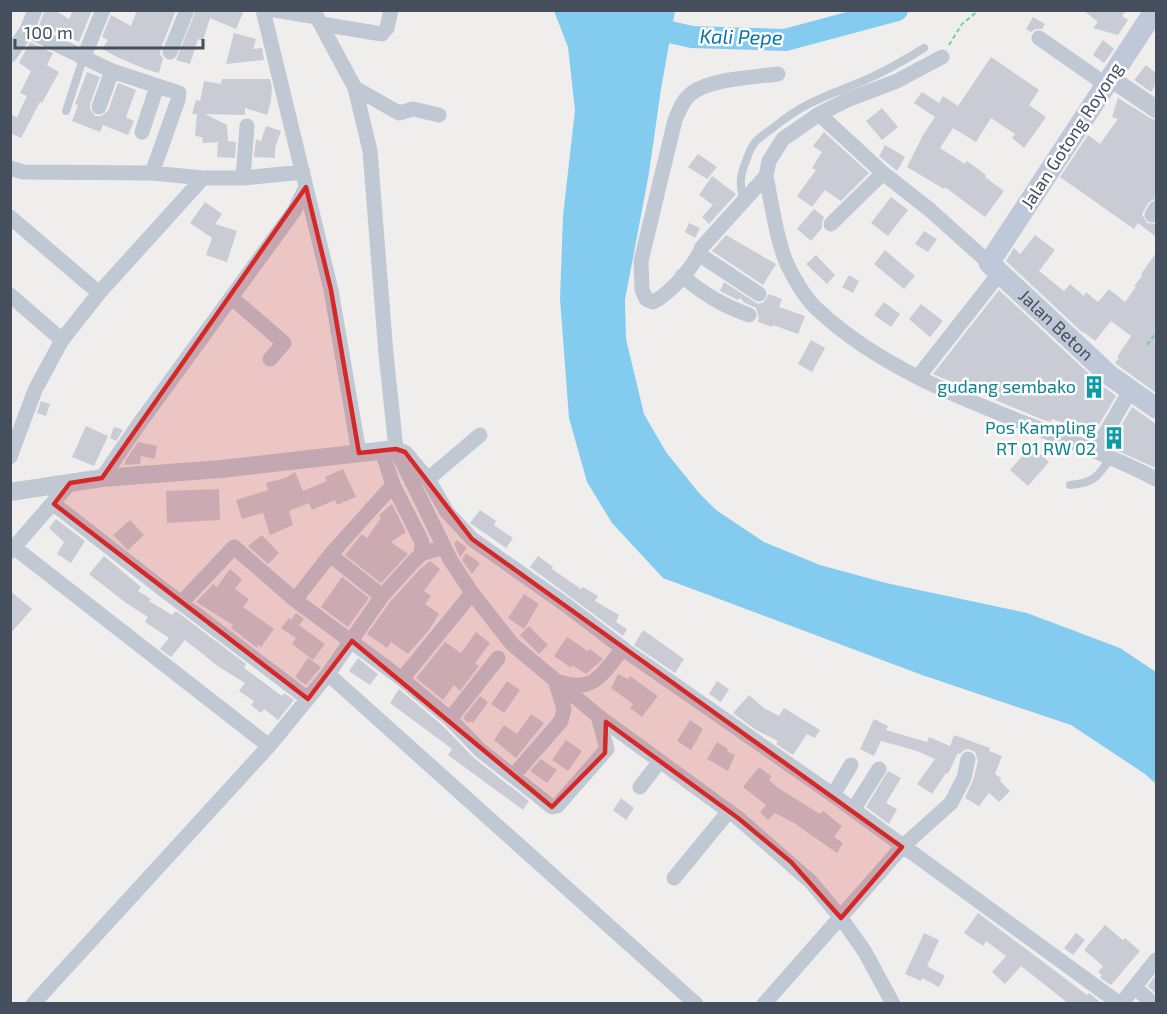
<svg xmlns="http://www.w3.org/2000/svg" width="1167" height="1014" viewBox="0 0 1167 1014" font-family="'Exo 2',sans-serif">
	<rect width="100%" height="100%" fill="#f0eeed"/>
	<path fill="#84cbf0" d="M554 11H675L661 89 649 173 625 300 626 339 644 414 666 452 699 493 716 510 764 542 820 565 886 583 1027 613 1120 648 1156 672V784L1145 774 1071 725 922 675 663 578 612 523 587 482 569 418 560 299 563 216 575 110 568 47Z"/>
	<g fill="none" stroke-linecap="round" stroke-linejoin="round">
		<path stroke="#84cbf0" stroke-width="22" d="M643 26 692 37 785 40 897 10"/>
	</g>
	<path fill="#c9ccd4" d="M45 10H54L69 19 73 10H92L79 42 39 25Z
		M137 10H176L161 48 160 54 163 59 159 73 145 69 117 57 102 49 108 40 102 37 111 15 131 26Z
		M196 10H244L236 29 210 18 203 41 198 39 190 64 176 60Z
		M1083 10H1126L1122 16 1128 20 1118 35 1093 28 1098 22Z
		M1033 17 1045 24 1042 29H1035L1031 32 1026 29Z
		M234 33 256 39 253 49 262 48 264 60 226 64Z
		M1103 40 1114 49 1104 63 1093 55Z
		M30 42 53 53 47 65 59 72 42 103 40 102 21 138 10 133V114L17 117 27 96 20 93 31 71 19 63Z
		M991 57 1039 90 1029 105 1046 117 1024 148 1012 138 1015 134 991 118 976 142 953 128 940 148 965 164 967 161 986 175 985 177 1004 191 985 217 945 187 944 189 907 167 923 135 935 117 914 103 922 92 939 103 943 96 958 106Z
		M1146 65 1156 73V84L1151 92 1134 80Z
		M87 72 100 77 90 104V109L95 116H101L108 111 118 83 136 90 126 117 134 121 128 135 103 125 100 132 72 121 78 105 75 104Z
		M222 79H270L272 87 271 101 267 115 245 108V115L205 114 227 125 228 141 236 142 235 158 217 157 218 142 203 143 202 137 195 136 197 114H192L196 100 200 101 204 81 221 84Z
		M1118 98 1150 118 1156 120V198L1148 203 1142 214 1147 223 1156 224V237L1138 223 1134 229 1060 177 1088 135 1100 144 1118 119 1112 117Z
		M882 108 898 127 882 140 866 121Z
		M266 126 281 131 275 148V158L254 157 256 139 261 141Z
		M824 132 869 173 841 201 825 190 812 207 797 196 816 170 812 168 822 152 813 146Z
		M885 145 905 157 897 171 879 156Z
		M698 154 717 167 707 179 688 167Z
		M712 176 736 194 709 224 702 217 713 205 699 195Z
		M891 197 908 210 888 236 871 223Z
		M205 202 222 214 215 224 237 231 227 262 206 255 212 238 190 223Z
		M814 209 824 217 822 222V228L811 241 797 229Z
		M689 223 700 228 695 238 685 232Z
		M924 231 937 239 928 252 915 244Z
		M726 235 776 264 763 285 712 251Z
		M1035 235 1055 250 1039 271 1064 291 1070 284 1084 296 1086 292 1098 302 1109 289 1125 302 1136 287 1134 286 1142 276 1141 274 1156 253V393L1115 363 1119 358 1117 357 1131 336 1111 321 1095 341 1084 332 1083 333 1006 261 1014 248 1020 254Z
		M885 250 915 276 904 289 874 264Z
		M816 255 835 275 827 284 806 264Z
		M849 275 859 281 853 293 842 287Z
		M724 282 758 304 764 302 769 294 782 299 779 307 805 316 798 334 773 325 772 327 758 322 759 317 756 308 745 303 740 298 738 300 720 291Z
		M999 290 1100 384 1116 396 1094 433 1052 419 1051 422 1041 419 933 374Z
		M884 302 900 314 891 327 874 315Z
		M921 304 943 321 930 337 909 319Z
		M811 340 825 348 812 372 798 364Z
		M41 401 50 404 46 416 37 413Z
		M1132 407 1156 424V468L1109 447Z
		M86 426 108 436 94 466 72 457Z
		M114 427 123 430 116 441 110 438Z
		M138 442 157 446 155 459 141 456 140 464 125 465V461Z
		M1031 446 1049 462 1028 486 1010 470Z
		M343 469 356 497 337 505 335 500 312 510 309 503 289 511 293 525 270 535 263 513 242 519 236 500 268 490 266 483 285 478 295 472 303 491 327 481 325 477Z
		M219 489 220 520 167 523 166 491Z
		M392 504 406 532 391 542 408 554 381 583 345 555 362 534 367 538 381 518 379 515Z
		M480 510 496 521 494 525 513 538 506 548 470 523Z
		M56 519 85 541 71 563 57 554 64 542 49 528Z
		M130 520 144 535 128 550 113 535Z
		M262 535 279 553 268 564 248 546Z
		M457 540 467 548 460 557 454 544Z
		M466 553 480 563 472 574 462 560Z
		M104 556 141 587 138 591 151 599 149 601 172 615 176 611 246 664 244 668 282 696 284 693 294 700 278 720 264 709 261 713 251 705 254 701 239 691 245 683 219 667 185 640 171 657 160 649 169 638 145 622 148 617 126 603 89 574Z
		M538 556 553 567 552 569 581 589 583 587 598 596 595 601 619 615 616 622 627 629 623 636 530 567Z
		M430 561 440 569 424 591 431 596 425 604 439 614 429 630 408 654 391 642 387 648 367 634 390 602 420 569Z
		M230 569 242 579 235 589 249 599 243 607 274 629 261 647 258 645 257 648 231 628 233 625 196 602 213 584 217 587Z
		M342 577 369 598 348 627 321 607Z
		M10 591 32 609 10 634Z
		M524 594 539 604 524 629 508 618Z
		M296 613 304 619 299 625 325 644 313 660 292 644 296 638 281 628 289 618 291 620Z
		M529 626 548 645 539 654 520 635Z
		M643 630 684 659 675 673 634 645Z
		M476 632 490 643 475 663 479 666 460 691 454 685 443 700 416 678 445 642 461 653Z
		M567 637 588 651 590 649 603 659 586 674 572 665 571 668 554 656Z
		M308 658 321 667 306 685 295 677Z
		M358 658 378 674 370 685 349 671Z
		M618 674 628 679 630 676 658 696 642 717 630 708 633 704 611 688Z
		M507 681 520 690 504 713 491 704Z
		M717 681 729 689 721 702 709 694Z
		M399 689 443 726 474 758 529 801 523 810 448 755 452 749 390 703Z
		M749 695 764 708 779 716 784 708 820 730 815 738 807 734 793 755 776 744 778 741 756 730 733 713Z
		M480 696 488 702 473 723 470 721 468 723 463 718Z
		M531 714 544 723 516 758 494 740 504 725 517 734Z
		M874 719 888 726 886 730 927 742 929 737 950 746 954 735 990 748 989 751 1002 756 995 774 1001 778 1000 781 1010 791 999 802 989 793 979 806 965 798 973 780 978 761 975 752 969 749 964 750 960 754 958 753 948 774 946 773 932 794 917 784 935 759 917 751 881 741 874 756 860 749Z
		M690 720 703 729 691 750 677 741Z
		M566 740 582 751 568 771 552 760Z
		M717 742 728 749 727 751 735 755 728 771 707 759Z
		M541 759 557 770 547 783 530 771Z
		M759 767 771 776 769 780 778 788 820 814 823 811 842 826 834 837 843 843 837 853 794 823 775 813 768 820 760 812 766 805 743 787Z
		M888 771 901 778 886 803 897 809 889 824 866 807Z
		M621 798 634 808 626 820 613 810Z
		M978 913 1087 995 1089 993 1099 1001 1098 1004H1069L1021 966 1005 984 992 972 1006 956 986 941 983 946 964 933Z
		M1105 925 1123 940 1125 938 1140 951 1111 985 1100 978 1102 975 1098 972 1103 966 1084 950Z
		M924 933 939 940 927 966 945 976 939 987 922 978 921 981 905 974Z
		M1076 933 1085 940 1073 955 1064 948Z
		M1156 975V994L1148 986Z"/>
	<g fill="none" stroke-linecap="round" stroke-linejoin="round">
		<path stroke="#70d0ae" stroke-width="2" stroke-dasharray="4.5 3" stroke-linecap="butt" d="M949 45 962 24 979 10
			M1147 345 1156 333"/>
		<path stroke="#c0c8d4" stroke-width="8" d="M66 111 83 59
			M744 200C739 186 740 175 746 161 753 140 758 139 774 127 806 101 827 96 863 81 884 72 905 60 924 48
			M1070 485C1094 483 1098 477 1111 457"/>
		<path stroke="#c0c8d4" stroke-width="15" d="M263 10 331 290 359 453
			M274 10 317 17
			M313 10 355 88 370 151 386 354 396 449 451 561 472 593 512 644 598 716 738 818 811 882 841 918 865 952 893 1004
			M321 24 382 34 387 28 391 10
			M27 30 112 71 179 93 178 100 152 173
			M1039 38 1105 84
			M170 52 187 10
			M10 55 27 30 35 10
			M942 57 897 81 847 100 819 114 783 139 769 161 766 176C771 201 778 248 789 268 796 282 806 299 817 309 908 395 1047 423 1156 479
			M83 59 103 10
			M355 88 399 113 413 109 439 115
			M99 107 112 71
			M819 114 883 173 930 210 989 263
			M142 132 157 86
			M10 168 23 172 152 173 203 178H243L303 172
			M766 176 702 247C696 264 670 294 653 302L646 299 642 289 641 261 675 120C679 111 683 99 692 93 710 79 755 77 778 74
			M243 178 247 126
			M1152 215 1156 208
			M10 217 99 293
			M831 224 883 173
			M700 255 759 294
			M682 276C704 294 721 305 749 315
			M10 295 62 340
			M231 297 284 343 270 359
			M918 377 999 274
			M382 451 393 485 422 542 421 554
			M401 451 405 452 428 479 447 512 472 539 566 605 629 653 833 795 1120 1004
			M1095 451 1130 391
			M10 457 35 390 62 340 99 293 203 178
			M102 478 139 424 294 211 306 187
			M428 479 480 435
			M54 504 160 587 308 699
			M15 548 269 746
			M10 552 70 483
			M330 555 382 596
			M295 600 330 555 393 485
			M181 603 234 547 295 600 402 679 450 719 480 750 513 776 561 721 564 709 555 680
			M328 674 696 1004
			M402 679 472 593
			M560 682C594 694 604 672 623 648
			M450 719 498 658
			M513 776 552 807 557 806 607 749 598 716
			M640 787 660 761
			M833 795 851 765
			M853 810 879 769
			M674 878 729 811
			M1135 987 1153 1004
			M33 1004 269 746 328 674 382 596 413 562 421 554 444 547
			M764 1004 902 847 951 803 964 778 968 759
			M1121 1004 1156 960"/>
		<path stroke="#c0c8d4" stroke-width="18" d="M1110 78 1156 109
			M10 492 102 478 221 469 396 449"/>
		<path stroke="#bfc8d8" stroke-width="21" id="s1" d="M1155 10 989 263 1109 375 1156 408"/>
	</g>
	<path fill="#d62828" fill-opacity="0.2" stroke="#d62828" stroke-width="4.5" stroke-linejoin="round" d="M306 187 331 290 359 453 396 449 405 452 472 539 902 847 841 918 791 862 738 818 606 722 605 753 552 807 352 641 308 699 54 504 70 483 102 478Z"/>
	<defs>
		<g id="building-bare" transform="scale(1.8)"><path d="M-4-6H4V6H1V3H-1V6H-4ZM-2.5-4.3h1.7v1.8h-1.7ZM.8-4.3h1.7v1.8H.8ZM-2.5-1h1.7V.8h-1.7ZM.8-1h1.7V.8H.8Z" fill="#0f9aa8" stroke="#fff" stroke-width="2.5" paint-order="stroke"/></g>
	</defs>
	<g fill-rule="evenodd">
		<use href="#building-bare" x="1094" y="387"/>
		<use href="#building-bare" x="1114" y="438"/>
	</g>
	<g text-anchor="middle" stroke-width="5" stroke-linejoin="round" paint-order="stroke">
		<g font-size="18" fill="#454e5c" stroke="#fff">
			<text transform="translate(1072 136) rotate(-57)" y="6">Jalan Gotong Royong</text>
			<text dy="6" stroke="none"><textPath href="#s1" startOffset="394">Jalan Beton</textPath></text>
		</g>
		<g font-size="18" fill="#0d838f" stroke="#fff" text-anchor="end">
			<text x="1076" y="393">gudang sembako</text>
			<text x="1096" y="434">Pos Kampling<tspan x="1096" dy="21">RT 01 RW 02</tspan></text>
		</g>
		<g font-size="20" font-style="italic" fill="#0674ae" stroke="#fff">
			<text transform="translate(741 37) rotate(1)" y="7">Kali Pepe</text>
		</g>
	</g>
	<rect width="1167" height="1014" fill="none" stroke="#454e5c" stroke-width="24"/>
	<path d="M15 39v9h188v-9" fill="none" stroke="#454e5c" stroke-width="3"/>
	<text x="24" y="39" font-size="18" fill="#454e5c" stroke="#ffffff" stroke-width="4.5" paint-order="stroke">100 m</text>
</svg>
